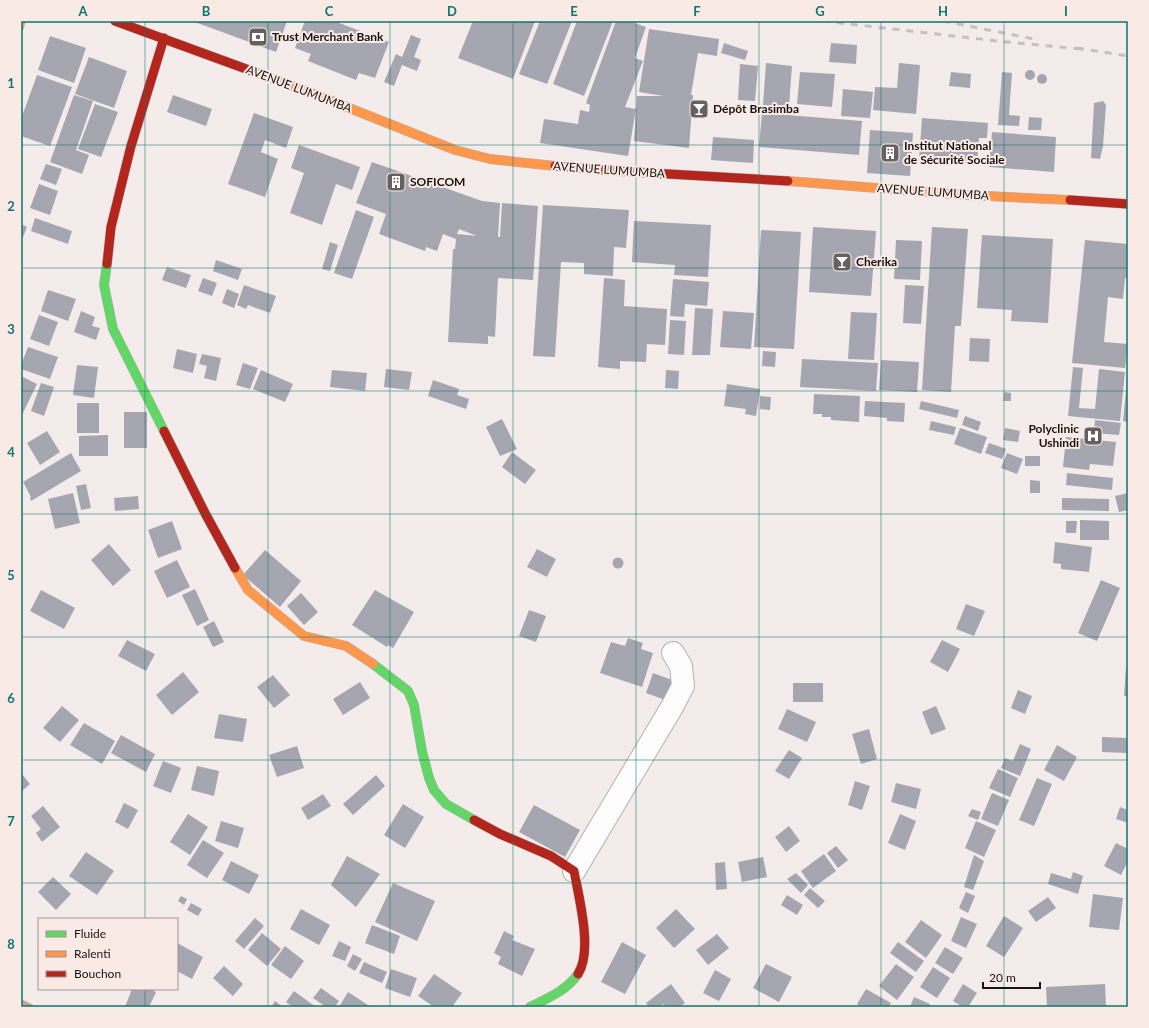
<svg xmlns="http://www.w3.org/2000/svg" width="1149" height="1028" viewBox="0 0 1149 1028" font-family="Lato,sans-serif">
	<rect width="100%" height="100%" fill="#f4ecea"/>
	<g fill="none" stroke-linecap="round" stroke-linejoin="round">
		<path stroke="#d89e8d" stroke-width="5.5" d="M21 28 23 21
			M21 1002 31 1007"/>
	</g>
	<path fill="#a6a6b1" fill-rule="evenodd" d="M192 21H287L276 52Z
		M305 21H334L389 42 375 78 359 73 356 80 308 61 311 54 295 48Z
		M473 21H535L513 79 458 58Z
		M540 21H572L547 84 519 74Z
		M577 21H613L584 96 553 84Z
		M616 21H629L646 27 635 58 643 61 625 107 636 109 628 156 540 143 544 119 578 124 580 110 589 112 590 105 586 103Z
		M649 29 719 39 717 56 698 53 691 95H693L689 148 634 141 637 96H663L639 92Z
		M411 35 421 39 414 57 421 60 417 71 402 65 394 86 384 82 396 54 402 57Z
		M50 36 86 48 74 83 38 70Z
		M724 43 748 51 745 60 721 53Z
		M831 43 857 45 856 64 829 62Z
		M89 57 127 71 114 108 75 94Z
		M766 63 792 66 789 107 763 105Z
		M899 63 920 65 916 114 873 110 875 87 897 88Z
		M740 64 758 66 755 101 738 100Z
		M1025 75a5 5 0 1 1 10 0a5 5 0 1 1-10 0Z
		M800 72 835 74 832 107 797 104Z
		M951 72 971 74 970 88 949 86Z
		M1002 72 1012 73 1009 115 1020 116 1019 126 998 125Z
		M1037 79a5 5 0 1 1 10 0a5 5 0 1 1-10 0Z
		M37 75 72 87 50 146 21 136V119Z
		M843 89 873 92 870 118 841 116Z
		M74 95 93 101 76 150 89 155 82 174 50 162Z
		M173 95 212 109 206 126 167 112Z
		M1103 101 1106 105 1103 146 1100 159 1091 158 1094 103Z
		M95 104 118 112 101 157 78 149Z
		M254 113 293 127 286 148 265 140 261 152 278 159 265 197 228 184Z
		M762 113 862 121 859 155 759 147Z
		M1029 117 1042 118 1041 130H1028Z
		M922 118 988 123 987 138H979L977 165 919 160Z
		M870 130 913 133 910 176 867 173Z
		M992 132 1056 137 1054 172 989 167Z
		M713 137 754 140 753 163 711 160Z
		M299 145 360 167 352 190 336 184 322 225 290 213 304 173 291 168Z
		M372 162 482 201 500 203 498 237H500L502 203 538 206 533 280 498 278 495 337 488 336V344L448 342 453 249H455L456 239 443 234 437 251 426 247 425 251 379 234 386 214 356 203ZM459 229 477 236 457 234Z
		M46 164 62 169 56 185 40 179Z
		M39 184 58 191 50 215 30 208Z
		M543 205 629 210 626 248 614 247 613 276 584 274V263L561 262 555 357 533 356Z
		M356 210 374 217 352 279 334 273Z
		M35 218 72 231 68 244 31 231Z
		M634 221 711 225 708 277 674 275 675 265 632 262Z
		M21 224 27 227 21 242Z
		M813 227 876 231 871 296 809 292Z
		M932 227 968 229 961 326H955L951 392 922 390Z
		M761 230 801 232 794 349 754 347Z
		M982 235 1053 239 1048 323 1011 321 1012 310 977 308Z
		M896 240 922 241 920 280 894 279Z
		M1085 240 1128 244V279L1125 278 1123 299 1108 297 1104 342 1128 344 1125 368 1072 363Z
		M330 242 338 245 330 271 322 269Z
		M216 260 242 269 238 280 213 271Z
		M167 267 191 275 186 288 162 280Z
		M203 278 217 283 212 296 198 291Z
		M604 278 625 280 624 306 667 309 665 345 647 344 646 362 620 361V369L598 367Z
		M673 279 709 282 707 306 685 304 684 317 670 316Z
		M244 285 276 296 270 313 248 305 246 309 237 305Z
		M905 285 924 286 921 324 903 323Z
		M227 289 239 294 234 308 222 303Z
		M48 290 76 299 68 321 41 311Z
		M695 308 713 309 710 355H692Z
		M81 311 95 317 92 326 100 328 96 340 74 332Z
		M723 311 754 313 751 349 720 347Z
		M851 312 877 313 874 360 848 359Z
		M39 315 58 322 49 346 30 339Z
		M670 320 686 321 684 355 668 354Z
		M970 338 990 339 989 362 969 361Z
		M28 347 58 357 50 379 21 369V365Z
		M177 349 197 354 193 373 173 368Z
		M763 351 776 352 775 367 762 366Z
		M202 354 221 358 216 381 204 378 207 366 199 364Z
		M802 359 878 363 876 391 800 387Z
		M881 360 919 362 917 392 879 390Z
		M243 363 258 368 250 389 236 385Z
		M77 365 98 367 94 398 73 395Z
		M1073 367 1083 368 1079 408 1095 409 1099 369 1125 372 1120 421 1068 416Z
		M386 369 412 372 409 390 384 387Z
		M261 370 293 384 285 402 253 389Z
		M332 370 367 373 365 391 330 387Z
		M666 370 679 371 678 389 665 388Z
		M21 376 37 384 22 415H21Z
		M433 380 459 389 457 395 469 399 466 409 428 396Z
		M1127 380H1128V422L1123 421Z
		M41 383 54 387 44 416 31 411Z
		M727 384 760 389 756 416 745 414 746 409 724 406Z
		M1004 392 1011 393V401H1003Z
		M814 394 860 396 859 422 831 420V417H822V414H813Z
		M760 396 771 397 770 410 760 409Z
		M865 401 905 403 904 422 887 421V418L864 416Z
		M921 401 959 410 957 418 919 409Z
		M77 403H99V433H77Z
		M124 412H147V448H124Z
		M965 416 981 422 978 431 962 425Z
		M502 419 517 449 500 456 486 427Z
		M1095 420 1121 423 1119 435 1094 433Z
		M931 421 956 427 954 435 929 430Z
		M960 428 987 437 981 454 954 444Z
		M1005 428 1020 431 1018 442 1003 440Z
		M47 431 60 452 40 465 27 443Z
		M108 435V456H79V436Z
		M1066 437 1116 442 1113 466 1090 464 1089 470 1063 467Z
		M989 443 1006 449 1002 459 985 453Z
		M512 452 536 470 525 484 502 467Z
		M71 453 81 471 31 501 30 498 31 497 23 482Z
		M1007 453 1023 459 1017 474 1001 468Z
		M1025 456H1040V466H1025Z
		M1067 473 1113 478 1112 490 1066 485Z
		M1030 480 1040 481V493H1030Z
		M86 484 91 508 81 510 76 486Z
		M73 493 80 523 55 529 48 499Z
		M1128 493V510L1119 512 1115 496Z
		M138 496 139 509 115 511 114 498Z
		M1062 498 1109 499V511L1062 510Z
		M1080 520 1109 521V540H1080Z
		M172 521 182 549 158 558 148 530Z
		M1066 521H1077L1076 533H1066Z
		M1055 542 1092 547 1089 572 1061 569V564L1053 563Z
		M109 544 131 570 113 586 91 560Z
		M537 549 556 559 547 577 527 567Z
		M265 550 301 581 280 607 243 575Z
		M612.5 563a5.5 5.5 0 1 1 11 0a5.5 5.5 0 1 1-11 0Z
		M177 560 190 587 167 598 154 571Z
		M1101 580 1120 588 1097 641 1078 633Z
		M195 589 209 620 197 626 182 595Z
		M41 590 75 608 64 629 30 611Z
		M375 590 414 612 393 648 388 645 387 647 352 625Z
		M301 593 318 612 304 625 287 606Z
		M966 604 985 611 974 636 956 629Z
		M529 610 546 616 536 642 519 636Z
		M214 621 224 642 213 647 203 627Z
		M628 638 643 643 641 649 653 653 642 687 600 673 611 642 625 646Z
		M127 640 155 654 146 671 118 656Z
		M942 640 960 649 948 672 930 662Z
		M1126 667H1128V696H1124Z
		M183 672 199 692 172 715 156 695Z
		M653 673 675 681 668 701 646 693Z
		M273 675 290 695 274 708 257 687Z
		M360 682 370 698 343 715 333 699Z
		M793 683H823V702H793Z
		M1018 690 1032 696 1025 714 1011 708Z
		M62 706 79 720 60 742 43 728Z
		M936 706 946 729 931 735 922 712Z
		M787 709 816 722 807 742 778 729Z
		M219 714 247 719 243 742 214 738Z
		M84 723 115 741 102 764 70 745Z
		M869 729 877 759 861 764 852 734Z
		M121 735 155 754 146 772 111 753Z
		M1102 737 1128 738 1127 753 1102 752Z
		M1020 744 1031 749 1020 776 1001 768 1005 758 1013 761Z
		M1057 745 1077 757 1064 781 1044 770Z
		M297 746 304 768 277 777 269 755Z
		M789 750 802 758 789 779 775 771Z
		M163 761 181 768 171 793 153 786Z
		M197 766 219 771 214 796 191 790Z
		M998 769 1018 778 1010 797 989 788Z
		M21 773 30 784 21 792Z
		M376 775 385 786 353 815 343 804Z
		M1037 778 1052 784 1034 826 1019 820Z
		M855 781 870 786 862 810 848 805Z
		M896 783 921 789 916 809 891 802Z
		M992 793 1009 800 998 826 981 819Z
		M323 794 331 806 308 820 301 808Z
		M124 803 138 810 128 829 115 822Z
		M403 804 424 817 405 848 384 835Z
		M534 805 580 830 565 857 519 832Z
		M43 806 60 827 42 842 36 833 41 829 31 816Z
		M1120 807 1128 810V823L1116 819Z
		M972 809 981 812 978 820 968 816Z
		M188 814 208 827 190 855 170 842Z
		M900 814 916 821 905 850 888 843Z
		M221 821 244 828 238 848 215 841Z
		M976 821 996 830 984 857 965 848Z
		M789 826 800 841 786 852 775 837Z
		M203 840 224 853 207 878 187 865Z
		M1116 843 1128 849V861L1121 875 1104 866Z
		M836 846 848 860 838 868 827 853Z
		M86 852 114 871 97 895 69 876Z
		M824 854 836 871 813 888 801 871Z
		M974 855 984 861 973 890 964 887Z
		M347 856 380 874 356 907 331 885Z
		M763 857 767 877 742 882 738 862Z
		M231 861 259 875 249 894 222 880Z
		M725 862 727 889 716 890 715 863Z
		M1073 872 1083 876 1078 894 1048 884 1051 873 1071 879Z
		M796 873 808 885 801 893 787 879Z
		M53 877 71 894 56 910 38 892Z
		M393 883 435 901 417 941 375 922Z
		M810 888 825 901 818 908 804 895Z
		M966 892 975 896 968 913 959 908Z
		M1093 894 1123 898 1119 930 1089 927Z
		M787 895 803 905 797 915 781 905Z
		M181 896 187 899 184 905 178 901Z
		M1048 897 1056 908 1036 922 1028 911Z
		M191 903 202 909 198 916 187 910Z
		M301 909 330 925 319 945 290 929Z
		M676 909 695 929 674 948 656 928Z
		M1004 916 1023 928 1004 957 986 946Z
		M961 917 977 924 966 948 951 941Z
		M255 918 264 926 244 949 235 941Z
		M921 920 942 935 926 958 905 942Z
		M372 925 400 936 394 954 365 943Z
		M504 931 514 936 512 940 535 949 522 976 498 964 501 957 494 953Z
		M262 933 281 949 267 966 248 950Z
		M717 934 729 948 708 965 696 950Z
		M339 941 351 947 345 961 332 956Z
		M622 942 646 955 625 994 601 982Z
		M898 942 924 961 916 972 890 953Z
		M177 943 203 957 192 979 177 971Z
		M285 946 304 961 291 979 271 965Z
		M945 947 963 958 953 974 935 963Z
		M353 954 362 959 355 971 347 966Z
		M364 962 387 972 382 983 359 973Z
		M766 964 792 977 779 1002 753 988Z
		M896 964 914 977 897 1000 879 986Z
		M224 966 243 984 233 996 213 978Z
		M933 967 950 978 937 998 920 987Z
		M391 969 417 978 410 997 385 988Z
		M715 970 731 979 719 1001 703 993Z
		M434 974 462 993 452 1007H434L418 996Z
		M671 984 685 1003 679 1007H666L663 1004 659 1007H649L646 1003Z
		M963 984 977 993 968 1007H963L953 1001Z
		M1105 984 1106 1007H1047L1046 987Z
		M321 988 339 1001 335 1007H326L313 998Z
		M132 989H150L156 992 149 1007H125Z
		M866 989 891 1003 889 1007H862L857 1004Z
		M294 991 316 1007H293L286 1002Z
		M348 992 371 1007H339Z
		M914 997 930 1004 929 1007H910Z
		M275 1001 283 1007H271Z"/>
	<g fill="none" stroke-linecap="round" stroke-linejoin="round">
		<g stroke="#b6b0af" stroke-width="24">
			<path id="street" d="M574 871 672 707 683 686 681 666 673 653"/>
		</g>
		<g stroke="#b6b0af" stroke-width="10">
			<path id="fast" d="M107 264 104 285 113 329 164 431
				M373 664 408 691 414 705 422 751 429 778 434 790 446 804 474 820
				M530 1007C548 998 566 991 578 974"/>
		</g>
		<g stroke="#b6b0af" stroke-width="10">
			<path id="slow" d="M257 73 319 96 455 150 490 159 555 166
				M788 181 966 195 1070 200
				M235 568 248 590 304 636 346 646 373 664"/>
		</g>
		<g stroke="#b6b0af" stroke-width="10">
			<path id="jam" d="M115 21 257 73
				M555 166 616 171 788 181
				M1070 200 1128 204
				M107 264 111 227 131 146 164 38
				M164 431 206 515 235 568
				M474 820 500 834 551 856 574 871C579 898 593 951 578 974"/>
		</g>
		<use href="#street" stroke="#fdfcfc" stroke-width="22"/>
		<use href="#fast" stroke="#63d668" stroke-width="9"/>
		<use href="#slow" stroke="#ff974d" stroke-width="9"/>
		<use href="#jam" stroke="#b3261e" stroke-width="9"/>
		<path stroke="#c4c2c0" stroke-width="3" stroke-dasharray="7 7" stroke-linecap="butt" d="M823 21 997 41 1081 49
			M943 21 1039 40
			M1077 48 1128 56"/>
	</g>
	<path fill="none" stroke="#0f766e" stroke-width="1" stroke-opacity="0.55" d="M145 21V919M268 21V1007M390 21V1007M513 21V1007M636 21V1007M759 21V1007M881 21V1007M1004 21V1007M21 145H1128M21 268H1128M21 391H1128M21 514H1128M21 637H1128M21 760H1128M21 883H1128M145 989V1007"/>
	<defs>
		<g id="bank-square" transform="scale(1)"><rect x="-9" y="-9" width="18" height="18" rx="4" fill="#66605e" stroke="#f9eae5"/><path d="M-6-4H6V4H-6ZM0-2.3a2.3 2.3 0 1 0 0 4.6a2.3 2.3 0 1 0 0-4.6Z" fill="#fff"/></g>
		<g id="bar-square" transform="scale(1)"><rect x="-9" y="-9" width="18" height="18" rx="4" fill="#66605e" stroke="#f9eae5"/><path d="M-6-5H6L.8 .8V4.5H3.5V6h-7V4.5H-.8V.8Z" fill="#fff"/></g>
		<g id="building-square" transform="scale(1)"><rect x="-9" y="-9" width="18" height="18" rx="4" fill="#66605e" stroke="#f9eae5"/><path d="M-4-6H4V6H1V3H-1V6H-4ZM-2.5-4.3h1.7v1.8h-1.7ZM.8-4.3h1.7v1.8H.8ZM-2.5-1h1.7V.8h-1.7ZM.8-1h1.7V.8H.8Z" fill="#fff"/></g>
		<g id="hospital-square" transform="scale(1)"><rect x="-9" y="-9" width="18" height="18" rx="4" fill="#66605e" stroke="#f9eae5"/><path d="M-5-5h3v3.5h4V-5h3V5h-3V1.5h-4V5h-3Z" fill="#fff"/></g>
	</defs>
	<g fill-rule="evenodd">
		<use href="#bank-square" x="258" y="37"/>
		<use href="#bar-square" x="699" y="109"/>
		<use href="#building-square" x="890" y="153"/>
		<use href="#building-square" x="396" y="182"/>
		<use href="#bar-square" x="842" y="262"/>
		<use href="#hospital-square" x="1093" y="436"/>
	</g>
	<g text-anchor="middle" stroke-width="4" stroke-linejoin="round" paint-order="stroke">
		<g font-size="12" font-weight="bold" fill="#191413" stroke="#f9eae5" text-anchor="start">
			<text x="272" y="41">Trust Merchant Bank</text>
			<text x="713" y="113">Dépôt Brasimba</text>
			<text x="904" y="150">Institut National<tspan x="904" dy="14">de Sécurité Sociale</tspan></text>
			<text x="410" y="186">SOFICOM</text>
			<text x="856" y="266">Cherika</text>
			<text x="1079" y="433" text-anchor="end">Polyclinic<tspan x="1079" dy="14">Ushindi</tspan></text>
		</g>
		<g font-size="12" fill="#191413" stroke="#f9eae5">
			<text transform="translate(299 89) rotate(21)" y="4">AVENUE LUMUMBA</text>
			<text transform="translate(609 170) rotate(4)" y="4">AVENUE LUMUMBA</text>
			<text transform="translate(933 192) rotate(4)" y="4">AVENUE LUMUMBA</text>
		</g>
	</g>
	<rect width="1149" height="1028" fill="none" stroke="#f9eae5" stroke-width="44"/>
	<rect x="38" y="918" width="140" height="72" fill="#f9eae5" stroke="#9f9491"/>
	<rect x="46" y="931" width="20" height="6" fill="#63d668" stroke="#9f9491"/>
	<text x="74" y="938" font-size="12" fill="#191413">Fluide</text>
	<rect x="46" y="951" width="20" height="6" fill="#ff974d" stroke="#9f9491"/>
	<text x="74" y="958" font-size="12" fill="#191413">Ralenti</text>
	<rect x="46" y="971" width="20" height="6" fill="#b3261e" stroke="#9f9491"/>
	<text x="74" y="978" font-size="12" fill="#191413">Bouchon</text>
	<path d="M983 982v6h57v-6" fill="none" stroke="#191413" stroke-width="2"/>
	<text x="989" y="982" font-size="12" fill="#191413" stroke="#f9eae5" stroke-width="3" paint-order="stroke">20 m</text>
	<rect x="22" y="22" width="1105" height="984" fill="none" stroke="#0f766e" stroke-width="1.5"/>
	<g font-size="13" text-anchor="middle" font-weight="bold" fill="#0f766e">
		<text x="83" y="16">A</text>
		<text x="206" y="16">B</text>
		<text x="329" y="16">C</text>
		<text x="452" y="16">D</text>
		<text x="574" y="16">E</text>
		<text x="697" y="16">F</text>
		<text x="820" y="16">G</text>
		<text x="943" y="16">H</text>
		<text x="1066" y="16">I</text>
		<text x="11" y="88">1</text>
		<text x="11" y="211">2</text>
		<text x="11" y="334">3</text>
		<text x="11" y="457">4</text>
		<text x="11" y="580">5</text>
		<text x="11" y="703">6</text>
		<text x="11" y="826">7</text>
		<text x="11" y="949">8</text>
	</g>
</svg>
